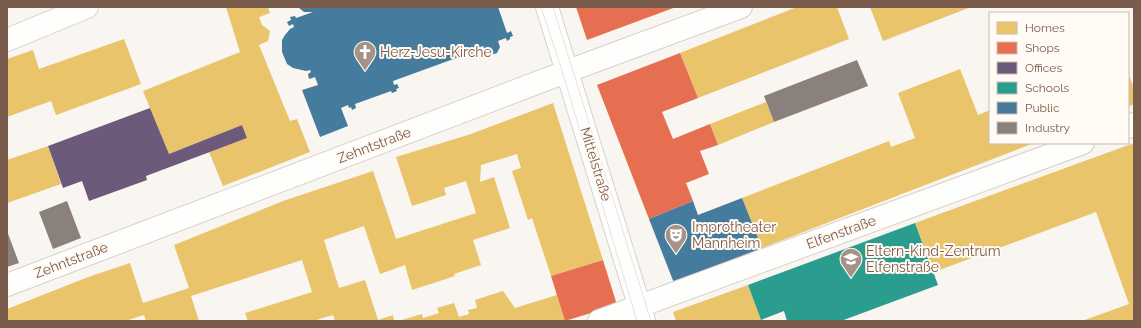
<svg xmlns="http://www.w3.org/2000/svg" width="1141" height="328" viewBox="0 0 1141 328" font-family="Raleway,sans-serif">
	<rect width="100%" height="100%" fill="#f9f5f0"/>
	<path fill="#e9c46a" d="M226 7H268L270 13 259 17 262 25 270 31 268 41 259 45 290 121 297 119 310 152 223 186 209 152 247 138 242 125 169 154 143 91 240 52Z
		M797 7H837L849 39 698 98 680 53Z
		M870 7H971L883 41Z
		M124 39 141 84 56 115 51 101 7 117V59L33 50 39 69Z
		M960 69 978 115 990 110V143H1034L762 248 742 198 889 141 891 147 915 138 898 93Z
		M1128 73 1134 88V104L1128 107Z
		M766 102 774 122 718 145 710 124Z
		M553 103 603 260 551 276 532 218 528 220 512 171 521 168 517 154 481 165 480 182 494 177 510 228 473 240 481 265 454 274 455 276 412 290 405 265 380 274 364 226 324 240 339 288 365 280 378 320 393 315 394 321H335L333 315 313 321H248L245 313 312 292 302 260 191 296 199 321H146L144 315 125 321H7V309L91 276 130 263 143 303 189 288 174 245 283 201 373 171 396 239 476 213 466 181 444 188 446 195 412 206 396 157 471 134Z
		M1134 143V321H1082L1129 304 1096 212 934 272 915 223Z
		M48 146 61 184 7 203V160Z
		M748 285 761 320 757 321H676L673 312Z
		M503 291 515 308 557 295 565 321H398L422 314 423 318 439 313 437 308 454 303 459 317 469 314 468 310 477 308 475 300Z"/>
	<path fill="#e76f51" d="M576 7H676L587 40Z
		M680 53 698 98 662 112 673 139 710 124 718 145 700 151 709 174 686 183 693 201 649 219 597 85Z
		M603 260 617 305 565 321 551 276Z"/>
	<path fill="#6d597a" d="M150 108 169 154 242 125 247 138 146 176 147 180 89 201 82 181 63 188 48 146Z"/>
	<path fill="#2a9d8f" d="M915 223 938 285 841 321H787L784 311 761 320 748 285Z"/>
	<path fill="#457b9d" d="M298 7H498L507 33 511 31 513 36 510 37V39L507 41 506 38 498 41 500 47 497 53 491 55 486 52 483 46 475 49 476 53 471 55 470 53 393 81 394 85 397 84 399 88 396 89 397 91 392 93 391 91 355 104 356 108 352 110 351 107 349 108 348 105 341 108 348 126 320 137 302 90 318 85 315 77 309 79 308 74 311 72 310 70 306 71 293 68 287 64 282 52V40L285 35 290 29 294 27 293 24 289 26 287 22 291 20 290 17 295 16 296 18 313 12H304Z
		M742 198 762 248 674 283 649 219 693 201 698 215Z"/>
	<path fill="#8a817c" d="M857 60 868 86 774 122 764 96Z
		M67 201 81 238 53 249 39 212Z
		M7 231 19 263 7 267Z"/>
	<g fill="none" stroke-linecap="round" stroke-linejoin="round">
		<g stroke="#d7d1cb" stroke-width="24">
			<path id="minor" d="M547 7 644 321
				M7 40 87 7
				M1128 127 1134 124
				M7 285 568 71 741 7
				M599 321 1083 143"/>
		</g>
		<use href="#minor" stroke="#fefefd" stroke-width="22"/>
		<path stroke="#e6e3e7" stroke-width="1" d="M541 7 563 74 637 321
			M553 7 651 321"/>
	</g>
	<defs>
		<g id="church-pin" transform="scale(1.15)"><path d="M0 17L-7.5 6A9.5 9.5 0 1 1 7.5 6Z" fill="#a69286" stroke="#fffaf3"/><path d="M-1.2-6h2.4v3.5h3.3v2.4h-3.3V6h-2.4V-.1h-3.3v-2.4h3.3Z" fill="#fff"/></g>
		<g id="theatre-pin" transform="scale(1.15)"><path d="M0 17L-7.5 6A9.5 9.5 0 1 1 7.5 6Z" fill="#a69286" stroke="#fffaf3"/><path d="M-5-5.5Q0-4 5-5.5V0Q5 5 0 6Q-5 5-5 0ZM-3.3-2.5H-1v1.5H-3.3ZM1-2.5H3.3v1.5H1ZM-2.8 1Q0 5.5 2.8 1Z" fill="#fff"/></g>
		<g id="school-pin" transform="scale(1.15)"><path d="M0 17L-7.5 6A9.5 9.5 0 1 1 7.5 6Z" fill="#a69286" stroke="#fffaf3"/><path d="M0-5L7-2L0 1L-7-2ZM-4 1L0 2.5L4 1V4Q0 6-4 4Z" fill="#fff"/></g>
	</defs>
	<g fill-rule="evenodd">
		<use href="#church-pin" x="365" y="52"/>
		<use href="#theatre-pin" x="676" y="235"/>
		<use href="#school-pin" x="851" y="259"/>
	</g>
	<g text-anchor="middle" stroke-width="4" stroke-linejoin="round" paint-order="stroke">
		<g font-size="14" fill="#7a5c4d" stroke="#fffaf3" text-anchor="start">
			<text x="380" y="57">Herz-Jesu-Kirche</text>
			<text x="692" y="232">Improtheater<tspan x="692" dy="16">Mannheim</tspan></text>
			<text x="866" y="256">Eltern-Kind-Zentrum<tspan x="866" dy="16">Elfenstraße</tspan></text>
		</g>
		<g font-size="14" fill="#7a5c4d" stroke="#fffaf3">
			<text transform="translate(374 145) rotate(-21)" y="5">Zehntstraße</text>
			<text transform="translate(596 164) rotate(73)" y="5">Mittelstraße</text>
			<text transform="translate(841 232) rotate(-20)" y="5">Elfenstraße</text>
			<text transform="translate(71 260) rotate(-21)" y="5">Zehntstraße</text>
		</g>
	</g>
	<rect width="1141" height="328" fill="none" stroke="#7a5c4d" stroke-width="16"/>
	<rect x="989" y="12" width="140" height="132" fill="#fffaf3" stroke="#cabbb1"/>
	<rect x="997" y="22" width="20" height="12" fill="#e9c46a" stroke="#cabbb1"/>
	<text x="1025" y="32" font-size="12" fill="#7a5c4d">Homes</text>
	<rect x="997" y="42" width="20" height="12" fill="#e76f51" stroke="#cabbb1"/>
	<text x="1025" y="52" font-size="12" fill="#7a5c4d">Shops</text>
	<rect x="997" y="62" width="20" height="12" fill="#6d597a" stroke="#cabbb1"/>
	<text x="1025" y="72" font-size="12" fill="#7a5c4d">Offices</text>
	<rect x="997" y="82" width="20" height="12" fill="#2a9d8f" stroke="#cabbb1"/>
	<text x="1025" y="92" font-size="12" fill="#7a5c4d">Schools</text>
	<rect x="997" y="102" width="20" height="12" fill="#457b9d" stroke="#cabbb1"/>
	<text x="1025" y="112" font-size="12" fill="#7a5c4d">Public</text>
	<rect x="997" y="122" width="20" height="12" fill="#8a817c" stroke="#cabbb1"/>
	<text x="1025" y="132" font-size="12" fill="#7a5c4d">Industry</text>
</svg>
